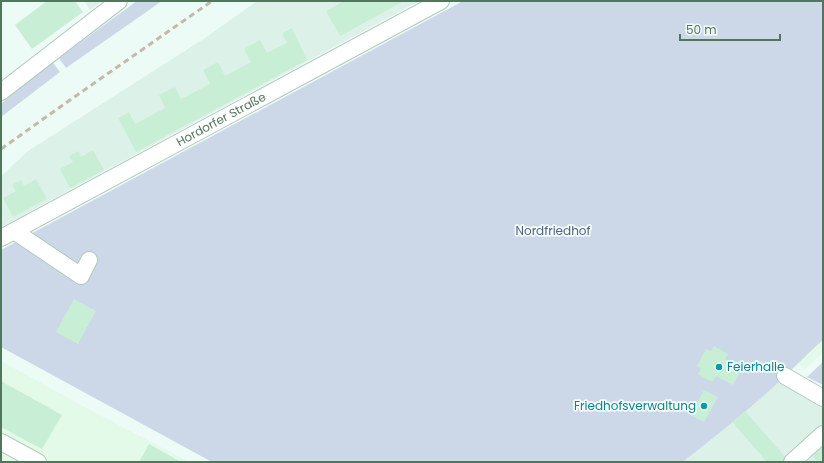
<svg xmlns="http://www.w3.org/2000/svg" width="824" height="463" viewBox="0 0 824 463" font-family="Poppins,sans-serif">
	<rect width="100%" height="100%" fill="#edfbf6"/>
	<path fill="#dcf2e8" d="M84 1H102L90 10Z
		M257 1H419L1 227V176L28 151 205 38Z
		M781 379 823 404V462H683L732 422Z"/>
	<path fill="#e3fae9" d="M823 340V353L805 369 798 362Z
		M1 361 81 405 189 462H1Z"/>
	<path fill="#ccd8e8" d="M137 1H162L66 68 59 58Z
		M463 1H823V340C810 351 798 364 785 376 753 407 718 434 683 462H212L1 347V250Z
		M51 60 60 72 1 117V104Z
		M823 362V385L807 377Z"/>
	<path fill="#c8eed6" d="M47 1H75L83 12 32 49 15 25Z
		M344 1H404L340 36 326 11Z
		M292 28 307 60 136 152 118 118 129 112 135 124 165 108 159 95 175 87 181 99 210 84 203 70 218 62 225 76 251 62 244 49 260 40 267 53 287 43 282 33Z
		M93 150 104 170 70 188 60 169 73 162 69 156 78 151 81 157Z
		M36 179 47 199 13 217 3 198 16 191 12 185 21 180 24 186Z
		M74 299 96 311 78 344 56 332Z
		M714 346 728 354 725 359 742 369 733 385 716 376 712 382 698 374 701 368 697 366 706 349 711 351Z
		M1 381 62 415 42 449 1 427Z
		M704 390 718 397 704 422 691 415Z
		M745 411 788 460 786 462H767L732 422Z
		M149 444 181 462H139Z
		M823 444V462H818L811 454Z"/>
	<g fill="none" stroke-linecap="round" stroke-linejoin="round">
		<g stroke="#b1cbbc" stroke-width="18">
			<g id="minor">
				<path d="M1 92 119 1"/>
				<path d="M14 231 81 276 89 260"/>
				<path id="s1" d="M1 238 441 1"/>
				<path d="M785 376 823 398"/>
				<path d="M1 442 38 462"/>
				<path d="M792 462 823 434"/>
			</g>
		</g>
		<use href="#minor" stroke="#fff" stroke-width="16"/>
		<path stroke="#c5b9ab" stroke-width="3" stroke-dasharray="6 4" stroke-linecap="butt" d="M1 149 70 100 212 1"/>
	</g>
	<g fill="#0f9aa8" stroke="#f4fefa" stroke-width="1.5">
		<circle cx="719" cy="367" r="4"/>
		<circle cx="704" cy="406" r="4"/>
	</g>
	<g text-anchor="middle" stroke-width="3.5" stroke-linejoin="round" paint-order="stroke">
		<g font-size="12" fill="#52755e" stroke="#f4fefa">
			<text dy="4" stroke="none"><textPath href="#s1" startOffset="250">Hordorfer Straße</textPath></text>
		</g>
		<g font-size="12" fill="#516185" stroke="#f4fefa">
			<text x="553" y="235">Nordfriedhof</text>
		</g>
		<g font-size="12" fill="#0d838f" stroke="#f4fefa" text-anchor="start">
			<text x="727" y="371">Feierhalle</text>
			<text x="696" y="410" text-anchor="end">Friedhofsverwaltung</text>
		</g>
	</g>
	<rect width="824" height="463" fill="none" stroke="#52755e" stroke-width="4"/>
	<path d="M680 34v6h100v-6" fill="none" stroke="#52755e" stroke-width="2"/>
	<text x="686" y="34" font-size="12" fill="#52755e" stroke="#f4fefa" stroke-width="3" paint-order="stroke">50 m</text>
</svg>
